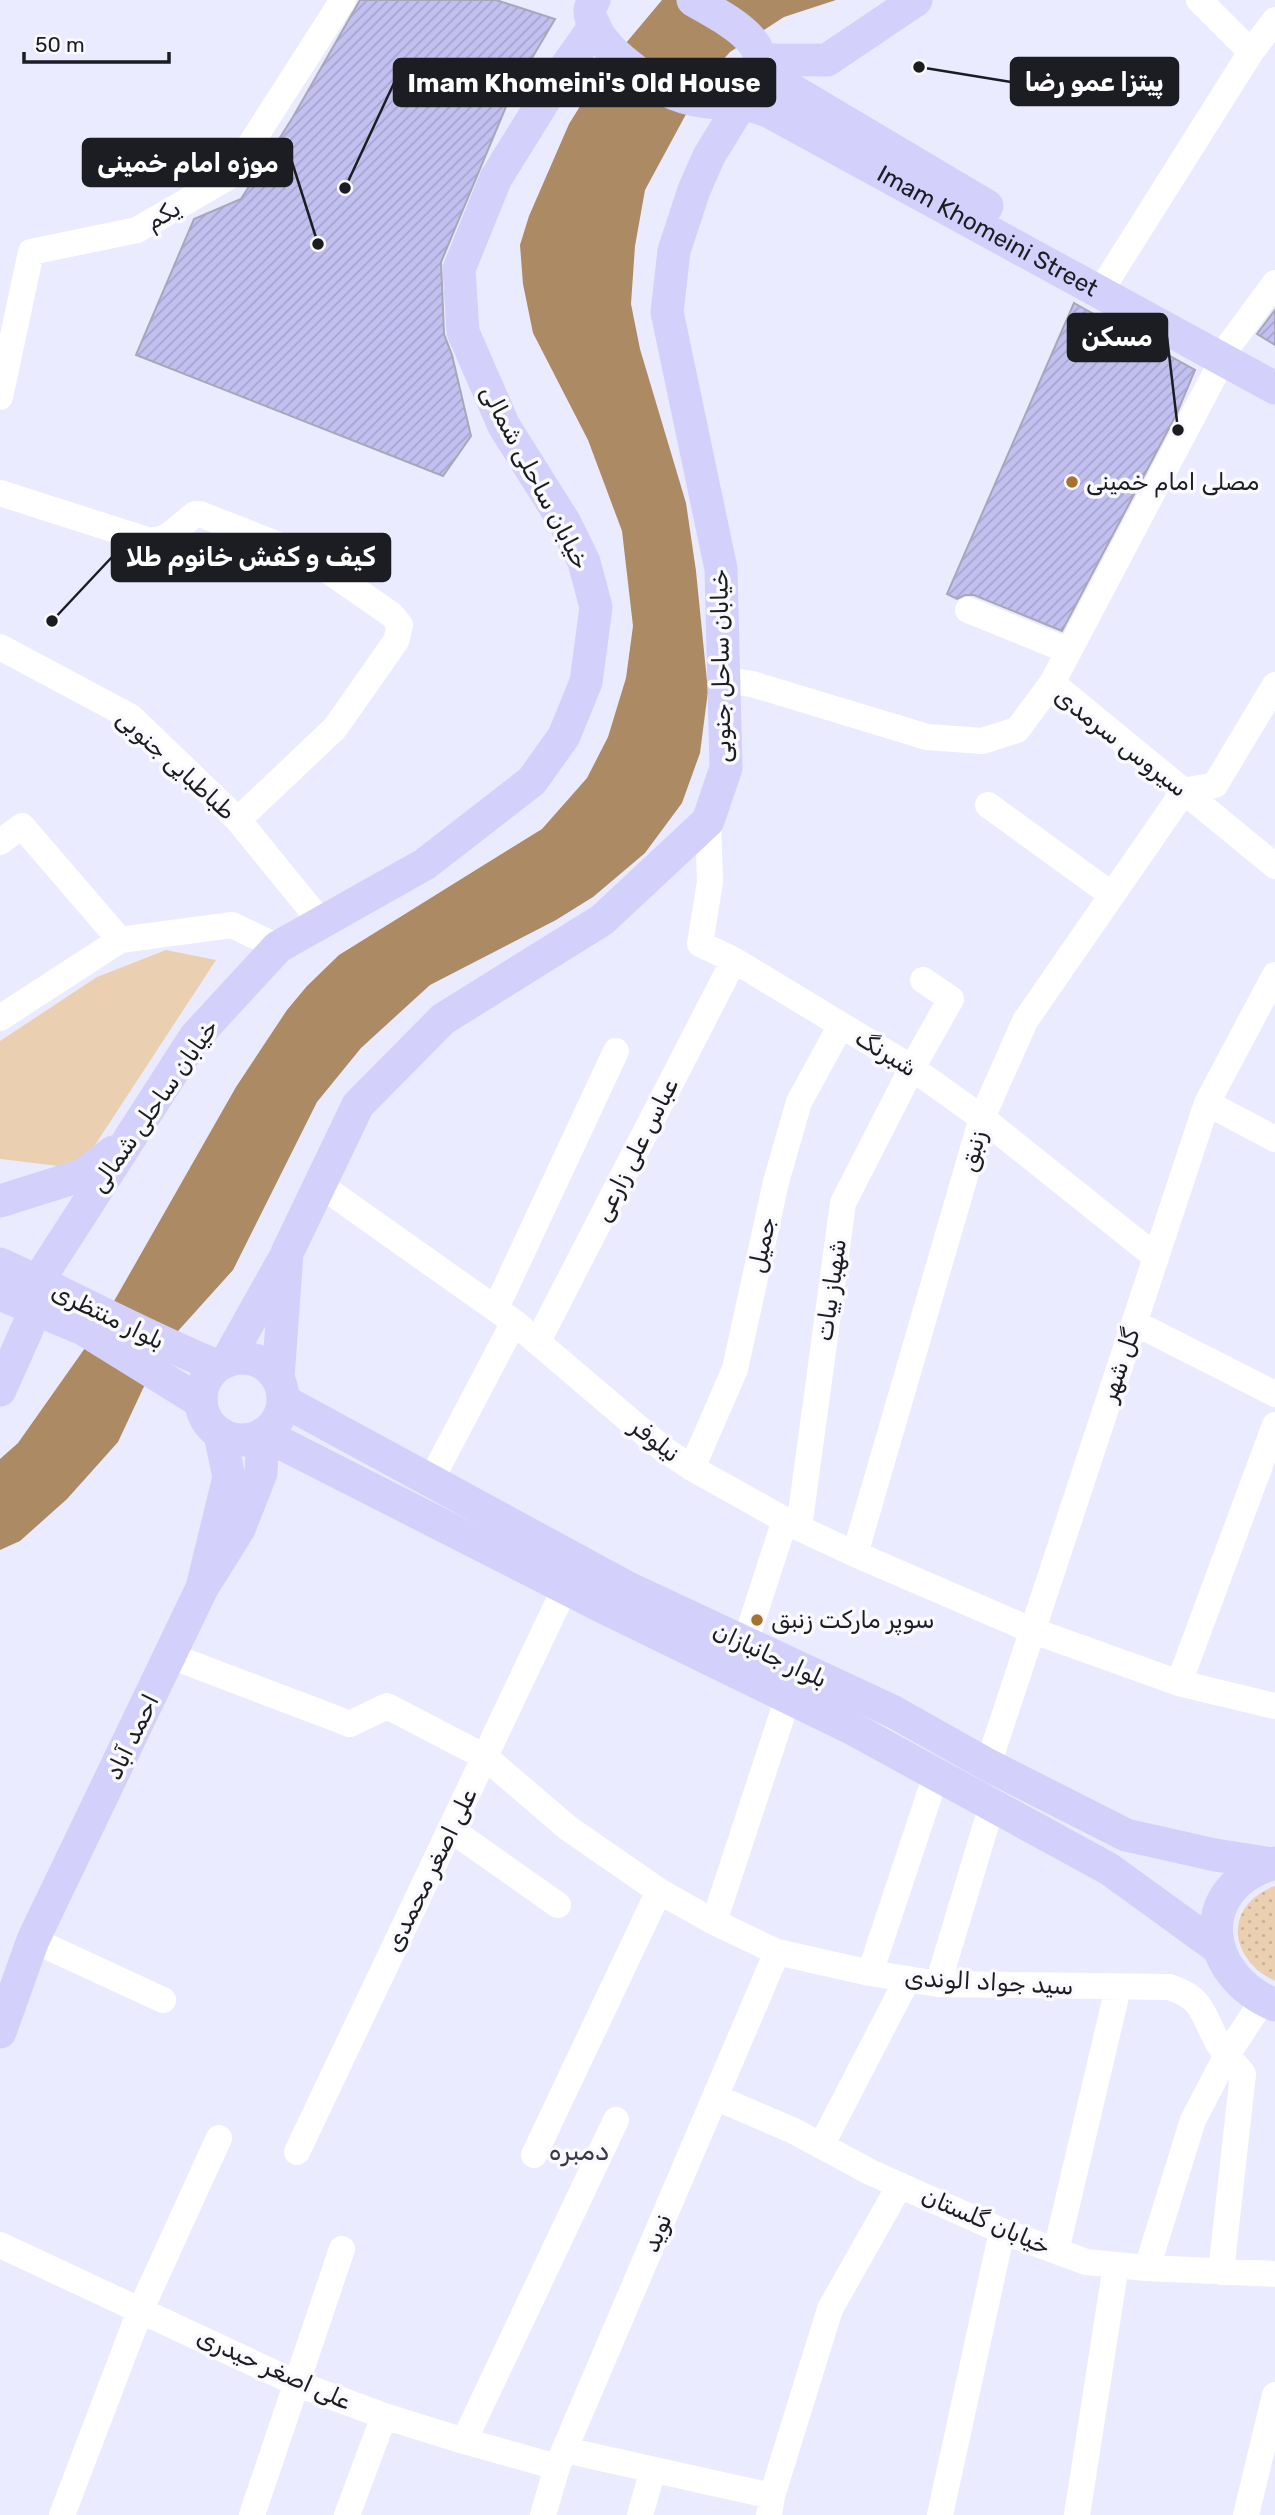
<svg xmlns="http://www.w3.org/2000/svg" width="1275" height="2515" viewBox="0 0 1275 2515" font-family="Rubik,Vazirmatn,sans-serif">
	<defs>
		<pattern id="grass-dots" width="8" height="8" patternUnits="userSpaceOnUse" patternTransform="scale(1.75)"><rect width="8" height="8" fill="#ebcfb1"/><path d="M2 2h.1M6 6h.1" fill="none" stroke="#c9b198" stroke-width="1.8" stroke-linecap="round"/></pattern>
		<pattern id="building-hatch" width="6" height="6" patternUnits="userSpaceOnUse" patternTransform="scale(1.75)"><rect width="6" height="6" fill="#c2c0f0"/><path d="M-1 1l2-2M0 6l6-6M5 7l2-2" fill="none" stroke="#a6a4ce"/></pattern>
	</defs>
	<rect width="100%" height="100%" fill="#ebebff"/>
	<path fill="url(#grass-dots)" d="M1275 1886V1981C1228 1959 1223 1905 1275 1886Z"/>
	<path fill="#ebcfb1" d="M166 950 216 960 95 1145 77 1164 58 1166 0 1159V1041L97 977Z"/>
	<path fill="#ac8a64" d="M662 0H836L784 17 730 52 704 81 645 190 635 246 631 304 640 349 686 503 696 571 708 691 700 753 682 803 645 853 593 897 556 920 430 985 361 1048 317 1102 233 1270 169 1341 154 1365 118 1442 67 1499 20 1541 0 1550V1459L18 1443 97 1331 236 1087 287 1010 307 986 339 955 542 829 587 778 608 737 626 678 633 626 622 531 588 440 533 333 523 284 520 245 529 216 569 124 600 74Z"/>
	<path fill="url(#building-hatch)" stroke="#a8a7ba" stroke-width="2" d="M360 0H496L555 19 513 90 441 262 444 334 452 355 471 436 443 476 136 355 194 219 241 199 293 117Z
		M1074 303 1195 370 1177 413 1062 631 974 595H965L957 599 947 594Z
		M1275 310V345L1257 334Z"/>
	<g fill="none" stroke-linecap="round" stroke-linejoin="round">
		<path stroke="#fff" stroke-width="26" d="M1199 0 1251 52
			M1108 279 1251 52 1275 20
			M1230 344 1275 283
			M0 397 31 252 137 230 230 176 343 0
			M0 493 147 540C167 543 179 526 195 514H200L307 556 392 615 400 625 396 641 335 728 238 820
			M968 610 1069 651
			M0 647 131 717 238 820 321 922
			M723 680 752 684 927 737 982 741 1017 730 1052 683 1223 359
			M1052 683 1275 866
			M988 805 1112 895
			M708 821 710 882 700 944 734 960 912 1068 982 1118 1156 1257
			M0 842 22 826 120 940
			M0 1018 120 940 232 925 278 947
			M1207 1103 1275 1139
			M319 1184 514 1322 662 1448 692 1468 799 1528 855 1554 1031 1630 1179 1683 1275 1706
			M496 1308 616 1051
			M1135 1323 1275 1394
			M538 1341 734 960
			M692 1468 735 1369 776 1182 799 1102 841 1025
			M431 1480 514 1322
			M799 1528 843 1203 912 1068 951 999 923 980
			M855 1554 982 1118 1025 1021 1184 791 1215 785 1275 685
			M745 1643 785 1520
			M171 1656 350 1724 387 1706 485 1757 568 1828 659 1891 714 1922 777 1952 870 1973 938 1984 1169 1987C1204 1998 1202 2014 1218 2043 1225 2054 1235 2064 1243 2074L1221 2272
			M1179 1683 1275 1425
			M988 1765 1207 1103 1275 975
			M450 1829 558 1905
			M714 1922 788 1697
			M33 1940 163 2000
			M870 1973 936 1775
			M938 1984 992 1805
			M715 2097 794 2131 870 2172 1002 2231 1086 2262 1147 2268 1275 2274
			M821 2146 907 1980
			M297 2152 565 1588
			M534 2155 659 1891
			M0 2245 298 2384 384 2416 464 2441 557 2467
			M1056 2251 1118 1988
			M1147 2268 1193 2120 1227 2055 1263 2000
			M464 2441 616 2120
			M565 2450 772 2496
			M62 2515 140 2311 219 2138
			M252 2515 342 2249
			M347 2515 384 2416
			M543 2515 557 2467 777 1952
			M640 2515 653 2470
			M769 2515 772 2496 830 2309 900 2185
			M940 2515 1002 2231
			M1077 2515 1116 2265
			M1246 2515 1275 2395"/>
		<g stroke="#d3d1fb" stroke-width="33">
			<path d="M594 0C593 3 590 6 590 10 589 42 649 84 675 94 687 99 703 102 717 103 732 103 738 96 748 86 786 46 723 18 693 0"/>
			<path d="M762 60H827L916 0"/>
			<path d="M760 67 785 86 987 206"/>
			<path id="s1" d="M735 100 768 111 1275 388"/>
			<path d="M0 1201 83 1175 113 1152"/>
			<path d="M0 1264C73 1297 143 1336 217 1366"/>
			<path d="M38 1281 195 1037 278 947 425 864 532 781 564 736 586 682 596 607 584 562 565 523 504 426 463 332 459 269 496 178 558 78 595 26"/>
			<path d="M0 1294 83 1329 201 1402"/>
			<circle cx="242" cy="1399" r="41"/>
			<path d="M227 1361 283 1261"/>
			<path d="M278 1378 287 1253 358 1105 443 1019 602 920 708 821 726 768 721 569 667 312 674 251 694 190 709 156 742 102"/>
			<path d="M0 1390 36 1309"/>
			<path d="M284 1401 628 1588 894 1712 988 1765 1126 1835 1215 1855 1273 1864"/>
			<path d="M202 1588 239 1529 261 1473 263 1434 603 1607 853 1729 1109 1869 1218 1948"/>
			<path d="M1275 1863C1192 1887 1202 1975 1275 2005"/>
			<path d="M0 2032 33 1940 202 1588 229 1477 220 1434"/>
		</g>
	</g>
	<g fill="#a8712d" stroke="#fafafe" stroke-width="2.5">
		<circle cx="1072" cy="482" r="7"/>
		<circle cx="757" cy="1620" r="7"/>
	</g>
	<g text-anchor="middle" stroke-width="7" stroke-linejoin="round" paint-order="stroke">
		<g font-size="24" fill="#1c1c23" stroke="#fafafe">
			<text transform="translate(163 215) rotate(-30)" y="8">یکم</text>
			<text dy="8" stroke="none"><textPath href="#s1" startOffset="285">Imam Khomeini Street</textPath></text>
			<text transform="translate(535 477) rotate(62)" y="8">خیابان ساحلی شمالی</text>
			<text transform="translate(721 666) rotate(-91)" y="8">خیابان ساحل جنوبی</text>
			<text transform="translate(1121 742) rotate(38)" y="8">سیروس سرمدی</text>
			<text transform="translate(176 765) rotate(42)" y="8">طباطبایی جنوبی</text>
			<text transform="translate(886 1053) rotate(32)" y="8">شبرنگ</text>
			<text transform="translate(154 1106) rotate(-55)" y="8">خیابان ساحلی شمالی</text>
			<text transform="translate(636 1150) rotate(-63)" y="8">عباس علی زارعی</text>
			<text transform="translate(973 1151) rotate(-74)" y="8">زنبق</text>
			<text transform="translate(762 1245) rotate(-78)" y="8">جمیل</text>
			<text transform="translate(831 1290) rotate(-82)" y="8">شهباز بیات</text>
			<text transform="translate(108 1316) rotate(26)" y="8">بلوار منتظری</text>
			<text transform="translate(1120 1365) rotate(-71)" y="8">گل شهر</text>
			<text transform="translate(655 1440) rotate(38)" y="8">نیلوفر</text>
			<text transform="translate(770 1655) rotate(25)" y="8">بلوار جانبازان</text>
			<text transform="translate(132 1737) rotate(-64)" y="8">احمد آباد</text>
			<text transform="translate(431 1870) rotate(-64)" y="8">علی اصغر محمدی</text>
			<text transform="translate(989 1982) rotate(3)" y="8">سید جواد الوندی</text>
			<text transform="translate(986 2221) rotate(23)" y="8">خیابان گلستان</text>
			<text transform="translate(657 2233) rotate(-67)" y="8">نوید</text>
			<text transform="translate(274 2369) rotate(24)" y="8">علی اصغر حیدری</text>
		</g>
		<g font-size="24" fill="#1c1c23" stroke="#fafafe" text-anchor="start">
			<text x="1086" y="490">مصلی امام خمینی</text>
			<text x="771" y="1628">سوپر مارکت زنبق</text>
		</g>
		<g font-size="26" fill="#393848" stroke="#fafafe">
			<text x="579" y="2160">دمبره</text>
		</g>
	</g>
	<path fill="none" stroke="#1c1c23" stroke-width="2.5" d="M919 67L1011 82M345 188L394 83M318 244L292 162M1178 430L1167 337M52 621L112 557"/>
	<g fill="#1c1c23" stroke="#fafafe" stroke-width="2.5">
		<circle cx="919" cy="67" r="7"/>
		<circle cx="345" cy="188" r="7"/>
		<circle cx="318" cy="244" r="7"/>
		<circle cx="1178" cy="430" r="7"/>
		<circle cx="52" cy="621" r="7"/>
	</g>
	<g fill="#1c1c23" stroke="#1c1c23" stroke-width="2.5">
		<rect x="1011" y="58" width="167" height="47" rx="7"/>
		<rect x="394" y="59" width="381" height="47" rx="7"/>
		<rect x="83" y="139" width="209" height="47" rx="7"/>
		<rect x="1068" y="314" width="99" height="47" rx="7"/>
		<rect x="112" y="534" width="278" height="47" rx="7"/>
	</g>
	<g font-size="26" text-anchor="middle" font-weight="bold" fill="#fff">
		<text x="1094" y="91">پیتزا عمو رضا</text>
		<text x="584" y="92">Imam Khomeini's Old House</text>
		<text x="188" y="172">موزه امام خمینی</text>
		<text x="1117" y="346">مسکن</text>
		<text x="251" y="566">کیف و کفش خانوم طلا</text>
	</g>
	<path d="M24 52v10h145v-10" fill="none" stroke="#1c1c23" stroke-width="3.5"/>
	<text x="35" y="52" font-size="21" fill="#1c1c23" stroke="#fafafe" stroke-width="5" paint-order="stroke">50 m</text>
</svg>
